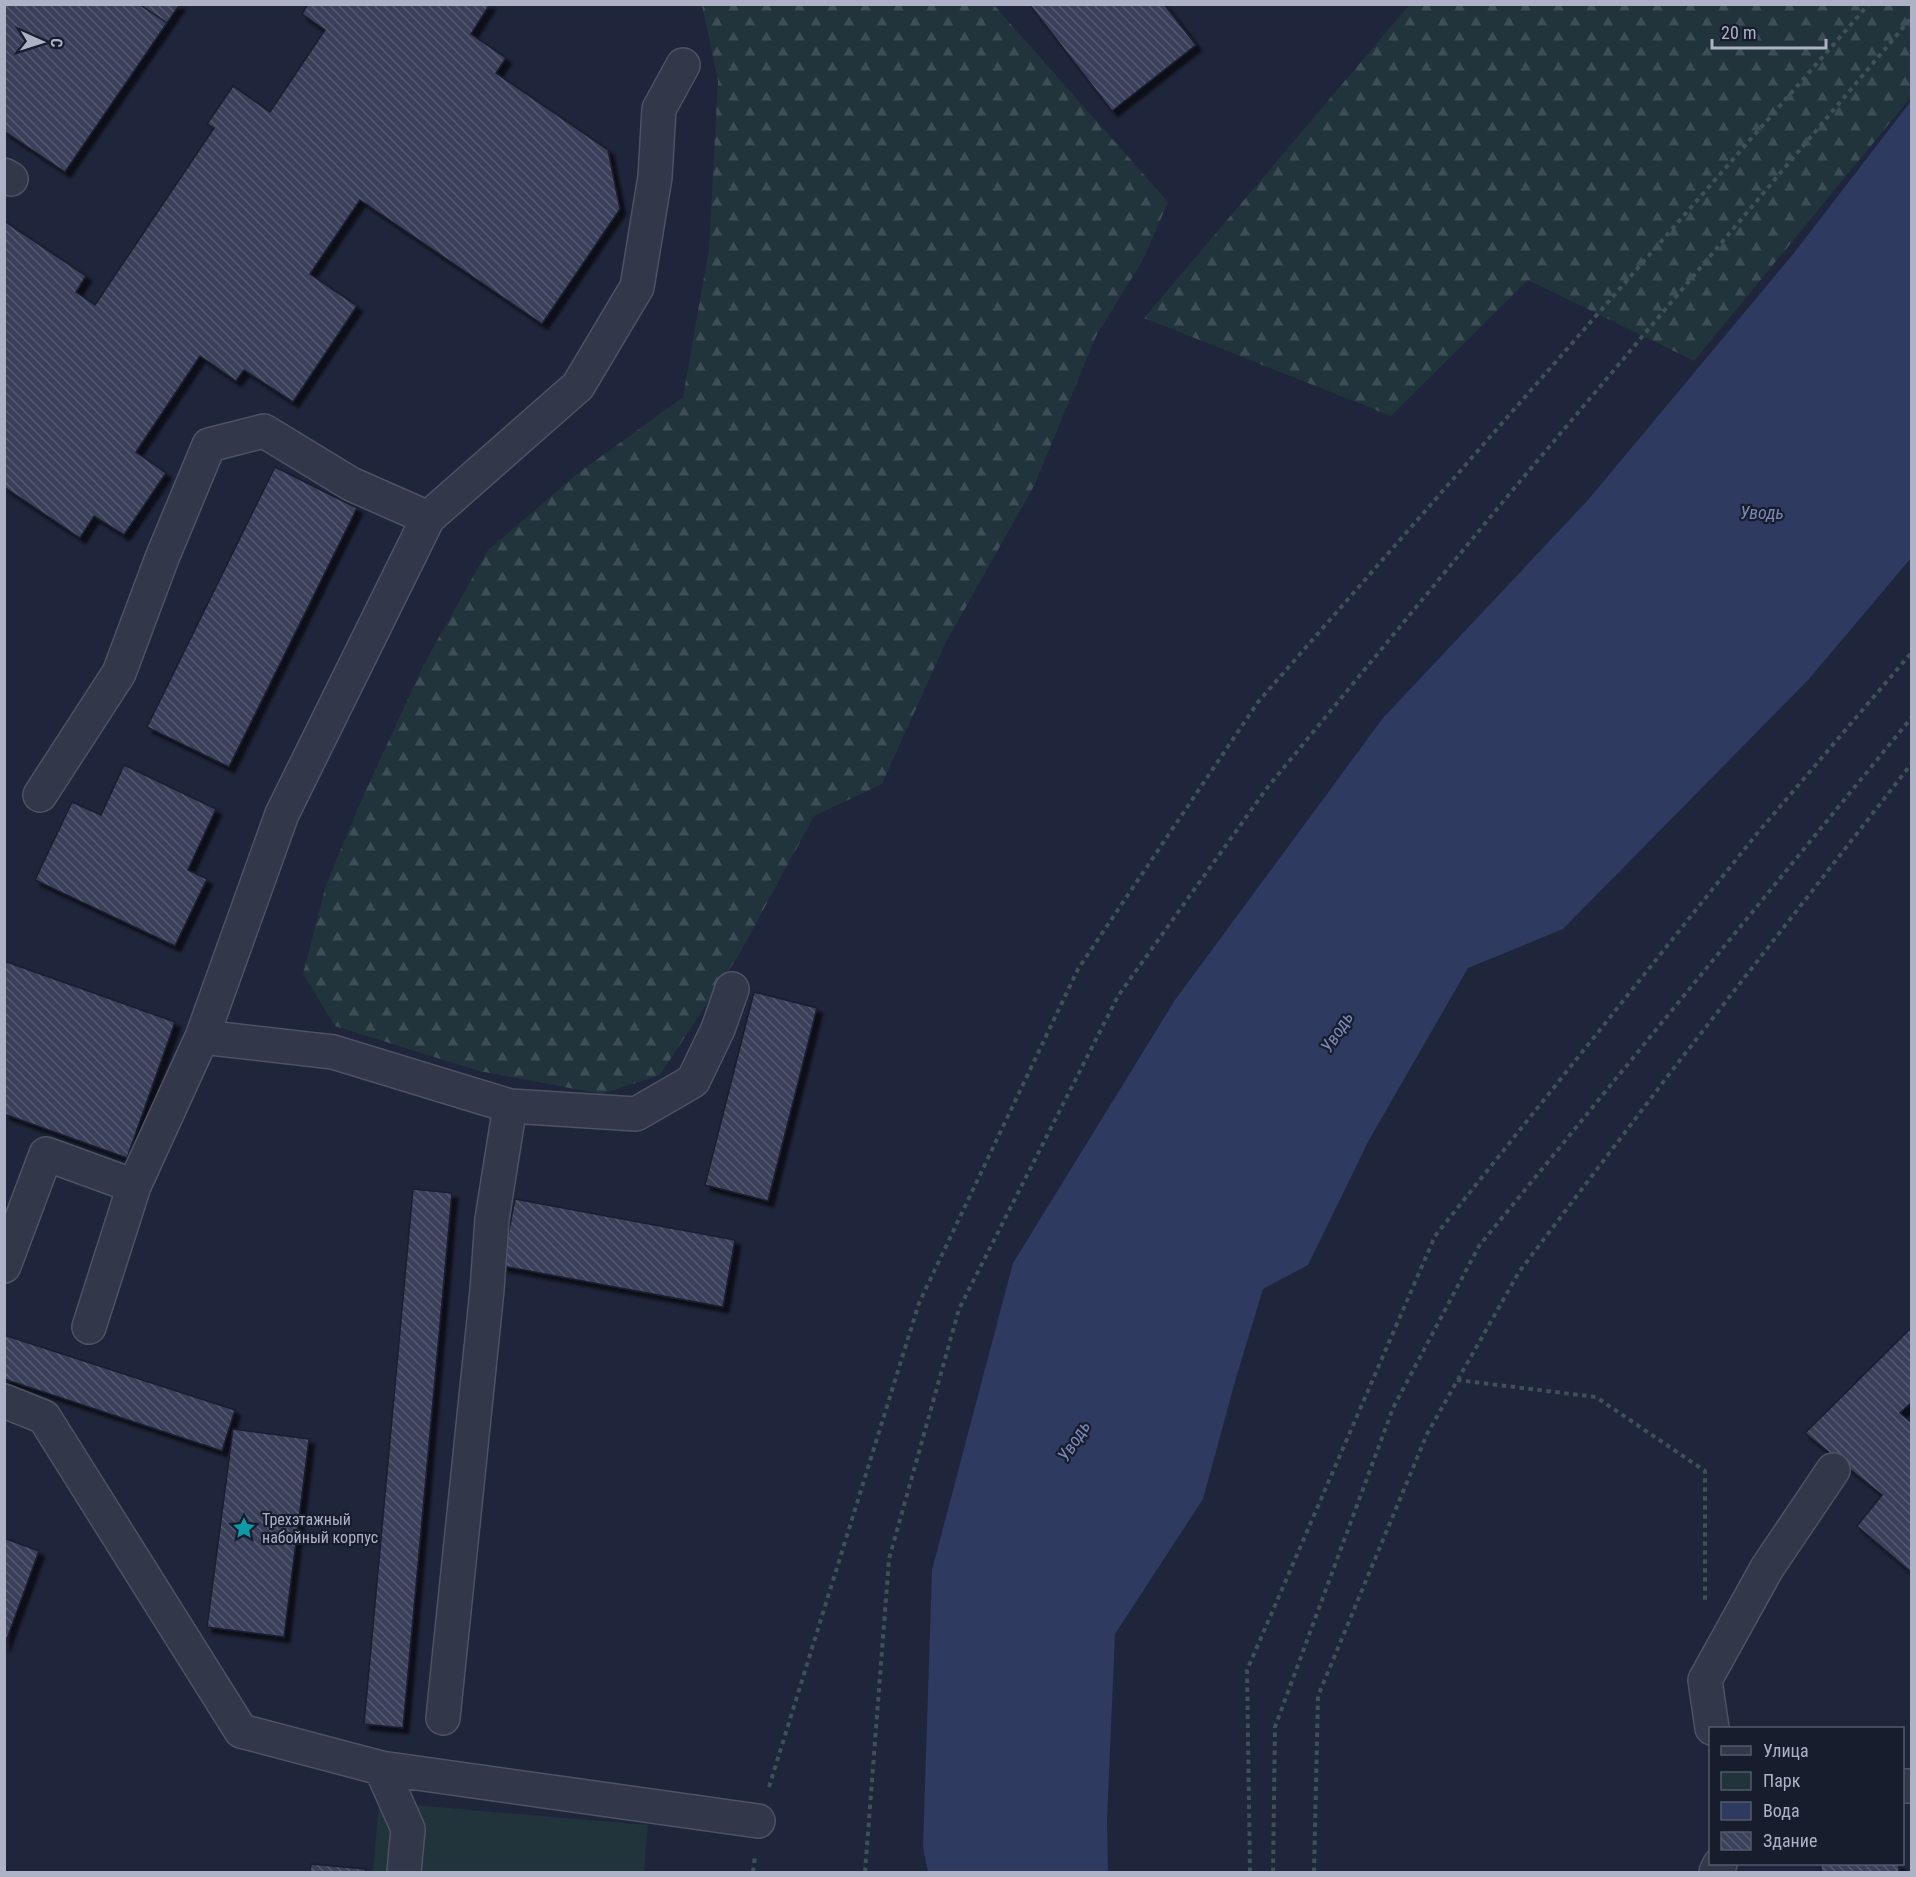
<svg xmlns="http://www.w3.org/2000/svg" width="1916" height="1877" viewBox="0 0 1916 1877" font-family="'Roboto Condensed',sans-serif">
	<defs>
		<pattern id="forest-firs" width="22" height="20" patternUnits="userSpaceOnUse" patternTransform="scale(1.5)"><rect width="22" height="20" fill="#21333b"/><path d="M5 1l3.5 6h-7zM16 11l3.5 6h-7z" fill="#3f4e56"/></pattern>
		<pattern id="building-back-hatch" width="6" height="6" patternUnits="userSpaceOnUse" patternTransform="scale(1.5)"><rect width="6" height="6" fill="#3a415a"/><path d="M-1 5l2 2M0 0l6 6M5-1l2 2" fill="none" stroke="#545a70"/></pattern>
		<filter id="shadow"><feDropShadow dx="5.5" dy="5.5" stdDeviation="1.5" flood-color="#0009"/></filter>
	</defs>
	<rect width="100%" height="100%" fill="#1f253a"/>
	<path fill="#21333b" d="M379 1802 648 1825 644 1872H373Z"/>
	<path fill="url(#forest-firs)" d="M1410 4 1911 5V97L1694 361 1528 280 1391 416 1144 318Z
		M702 5H994L1168 202 1143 260 1096 336 1035 484 945 644 882 784 814 816 740 953 660 1075 602 1094 479 1071 335 1026 303 974 326 885 360 803 424 664 488 550 577 474 683 397 709 249 718 81Z"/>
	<path fill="#2f3a61" d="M1911 101V558L1809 679 1563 929 1468 968 1369 1140 1308 1265 1263 1289 1236 1378 1203 1499 1115 1634 1107 1821 1108 1872H928L923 1847 932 1570 1013 1263 1175 1000 1383 718 1588 500 1794 253Z"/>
	<path fill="url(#building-back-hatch)" stroke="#1a1f31" stroke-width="1.5" filter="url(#shadow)" d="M4 4H139L167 23 65 172 4 131Z
		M139 4H180L167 23Z
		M308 4H490L471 34 506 58 496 73 608 150 620 209 542 324 360 200 310 274 357 306 293 402 244 370 236 381 200 356 136 452 166 473 124 535 94 516 80 538 4 487V221L86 276 76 292 95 305 214 128 207 124 233 86 270 112 325 30 302 14Z
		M1029 4H1164L1196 45 1112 111Z
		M275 467 357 508 229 767 147 727Z
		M124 765 216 809 188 870 207 879 175 946 35 880 72 802 101 815Z
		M4 961 175 1022 127 1158 4 1114Z
		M754 992 817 1008 768 1201 705 1185Z
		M413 1189 452 1193 403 1728 364 1724Z
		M515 1199 735 1240 723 1307 502 1266Z
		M1912 1327V1402L1900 1413 1912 1423V1573L1857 1526 1882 1495 1805 1433Z
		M4 1335 235 1410 222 1451 4 1379Z
		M233 1429 309 1439 284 1637 207 1627Z
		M4 1538 39 1551 4 1647Z
		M311 1864 366 1869 365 1872H310Z
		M1821 1864H1899V1872H1821Z"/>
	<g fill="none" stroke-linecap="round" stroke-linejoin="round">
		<g stroke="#4d5265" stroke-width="36">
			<path id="minor" d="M4 175 11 179
				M40 795 119 673 162 558 209 445 264 431 351 484 428 518
				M202 1037 282 814 428 518 578 386 637 287 655 177 659 109 683 65
				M4 1266 46 1154 134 1186 202 1037 333 1052 510 1106 636 1114 693 1081 718 1029 732 989
				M89 1327 134 1186
				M4 1401 44 1417 241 1731 381 1768 758 1821
				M443 1718 487 1290 492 1219 510 1106
				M1712 1728 1705 1680 1767 1568 1833 1470
				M381 1768 408 1829 404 1872
				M1902 1786H1912
				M1716 1872 1720 1864"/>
		</g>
		<path stroke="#3e5058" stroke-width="4" stroke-dasharray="4.5 4.5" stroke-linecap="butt" d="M1457 1380 1596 1397 1705 1471V1604
			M769 1787 919 1303 1078 969 1258 702 1869 4
			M753 1872 755 1856
			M865 1872 889 1559 959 1309 1118 996 1267 788 1511 492 1912 17
			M1250 1872 1247 1670 1435 1236 1755 836 1912 652
			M1273 1872 1275 1727 1393 1408 1479 1246 1912 717
			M1314 1872 1318 1696 1427 1434 1519 1272 1670 1073 1912 763"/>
		<use href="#minor" stroke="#32384a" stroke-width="33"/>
	</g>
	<defs>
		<g id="sight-bare" transform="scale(1.8)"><path d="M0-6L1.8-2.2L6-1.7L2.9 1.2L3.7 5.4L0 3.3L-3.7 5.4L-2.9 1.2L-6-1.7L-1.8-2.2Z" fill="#0f9aa8" stroke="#181d2e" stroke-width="2.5" paint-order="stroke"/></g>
	</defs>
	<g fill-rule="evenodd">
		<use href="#sight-bare" x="244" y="1528"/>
	</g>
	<g text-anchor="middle" stroke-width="4.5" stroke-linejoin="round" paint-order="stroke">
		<g font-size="16" fill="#adb2c7" stroke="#181d2e" text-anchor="start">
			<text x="262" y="1525">Трехэтажный<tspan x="262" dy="18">набойный корпус</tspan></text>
		</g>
		<g font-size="18" font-style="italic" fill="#7a88b6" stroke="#181d2e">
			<text x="1762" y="519">Уводь</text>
			<text transform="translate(1337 1032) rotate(-57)" y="6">Уводь</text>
			<text transform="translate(1074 1441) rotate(-57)" y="6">Уводь</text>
		</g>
	</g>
	<rect width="1916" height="1877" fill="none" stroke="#adb2c7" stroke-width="12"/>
	<rect x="1709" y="1727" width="195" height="138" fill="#181d2e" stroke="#54596b" stroke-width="1.5"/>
	<rect x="1721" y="1746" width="30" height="9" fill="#32384a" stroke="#54596b" stroke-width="1.5"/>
	<text x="1763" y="1757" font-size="18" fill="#adb2c7">Улица</text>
	<rect x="1721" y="1772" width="30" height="18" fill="#21333b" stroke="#54596b" stroke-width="1.5"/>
	<text x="1763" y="1787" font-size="18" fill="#adb2c7">Парк</text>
	<rect x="1721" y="1802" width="30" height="18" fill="#2f3a61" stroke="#54596b" stroke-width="1.5"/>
	<text x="1763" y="1817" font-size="18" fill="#adb2c7">Вода</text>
	<rect x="1721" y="1832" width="30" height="18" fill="url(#building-back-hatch)" stroke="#54596b" stroke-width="1.5"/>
	<text x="1763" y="1847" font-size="18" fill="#adb2c7">Здание</text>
	<g transform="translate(42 42) rotate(93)" stroke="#181d2e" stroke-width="4.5" paint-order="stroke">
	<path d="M0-4.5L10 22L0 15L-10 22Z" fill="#adb2c7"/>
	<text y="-9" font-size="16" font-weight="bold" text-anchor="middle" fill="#adb2c7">С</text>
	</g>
	<path d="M1712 39v9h114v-9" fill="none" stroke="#adb2c7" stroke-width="3"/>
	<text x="1721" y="39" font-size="18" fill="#adb2c7" stroke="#181d2e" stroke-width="4.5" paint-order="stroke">20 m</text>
</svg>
